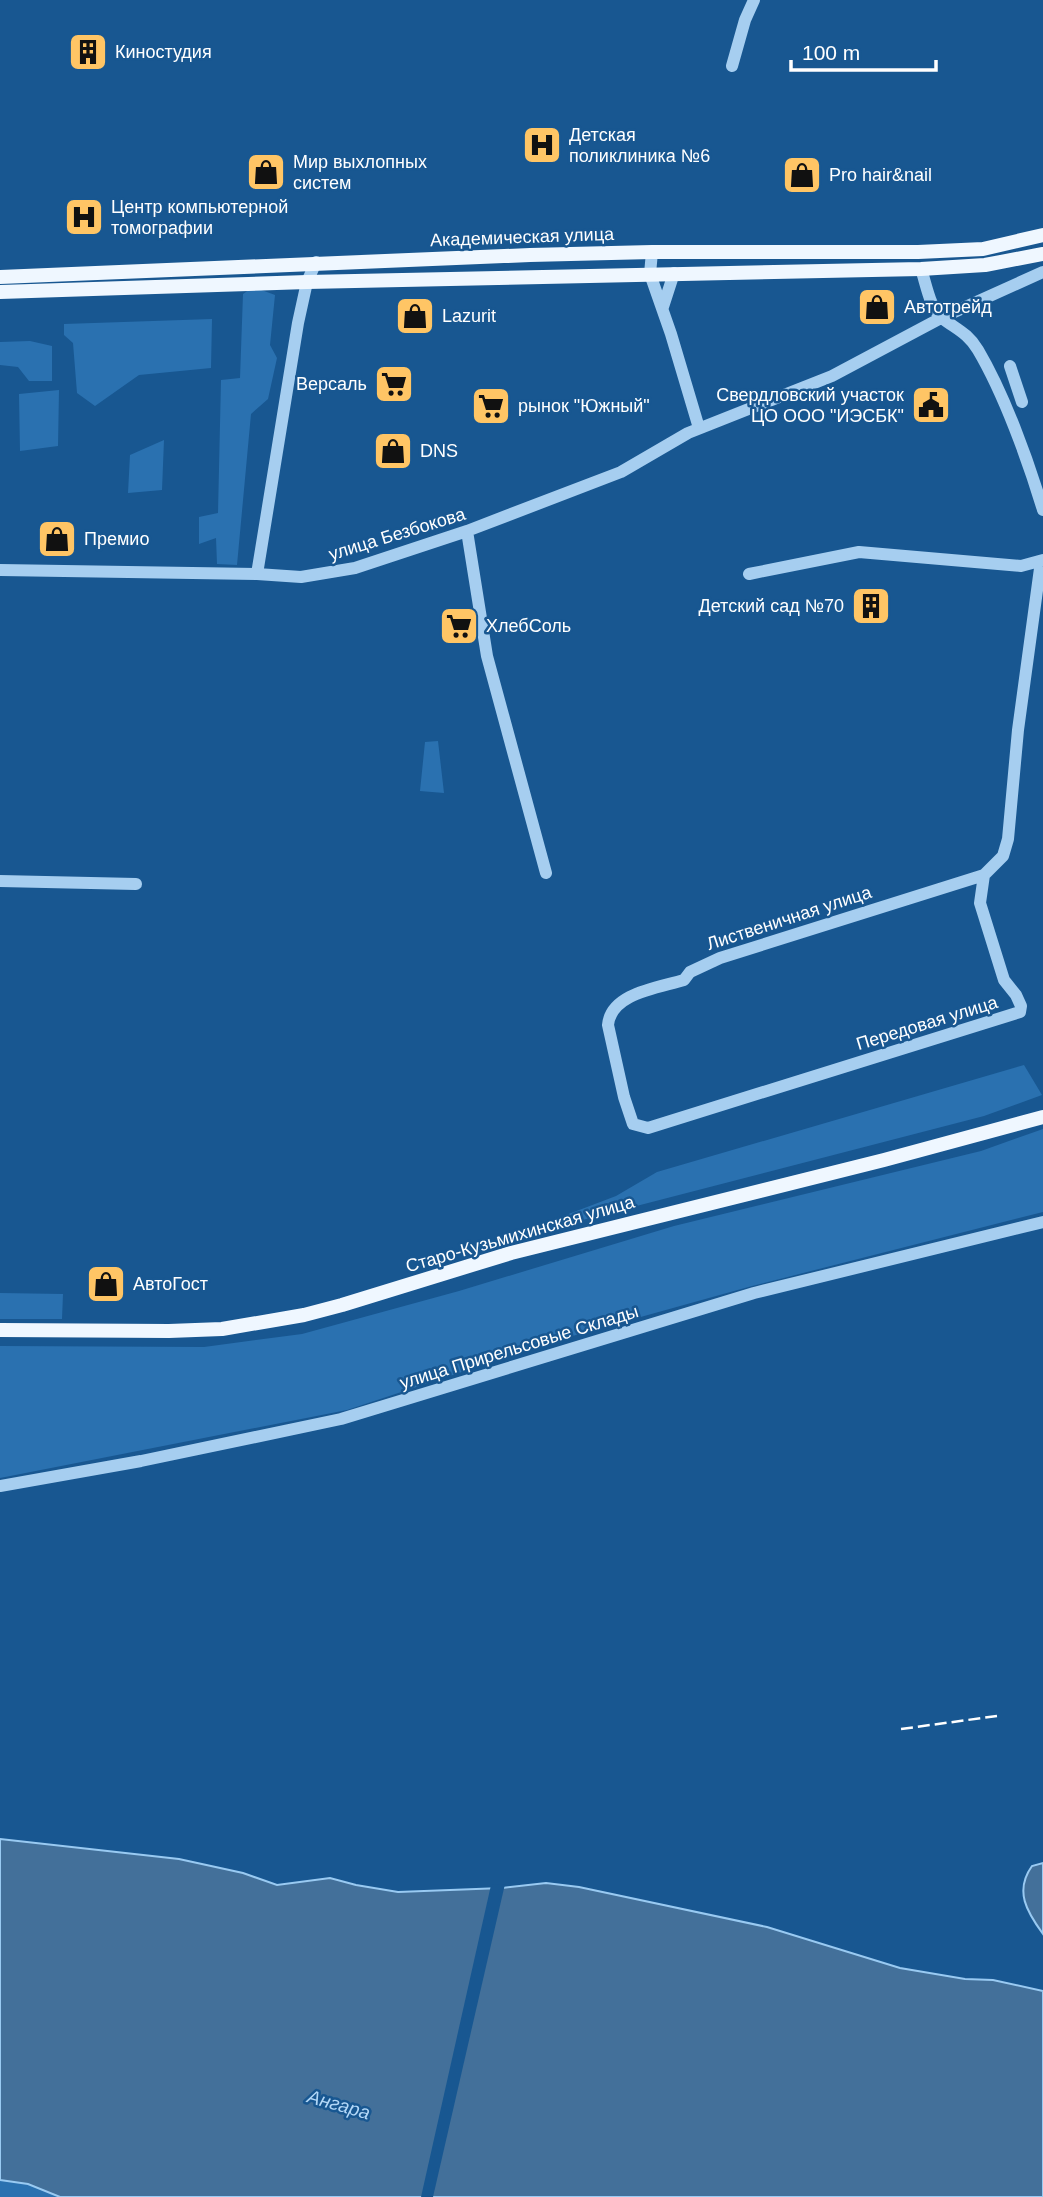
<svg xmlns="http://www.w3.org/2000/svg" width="1043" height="2197" viewBox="0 0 1043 2197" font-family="Helvetica,sans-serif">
	<rect width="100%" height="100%" fill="#185791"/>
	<path fill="#2a71b0" d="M253 287 275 295 270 345 277 358 268 399 251 414 237 565 217 564 216 538 199 544V517L218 513 221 380 240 378 243 294Z
		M212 319 211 368 139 375 95 406 77 393 73 343 64 335V324Z
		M30 341 52 346V381H29L18 367 0 365V342Z
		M59 390 58 446 20 451 19 394Z
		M164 440 162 490 128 493 130 455Z
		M438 741 444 793 420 791 425 742Z
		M1024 1065 1042 1095 984 1116 532 1233 545 1223 616 1196 657 1172Z
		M1043 1129V1212L752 1286 558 1340 347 1410 0 1478V1346L204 1347 302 1334 459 1291 674 1226 981 1151Z
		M0 1293 63 1294 62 1319H0Z
		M0 2180 28 2184 60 2197H0Z"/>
	<path fill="#43709a" stroke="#99caf2" stroke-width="2" d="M0 1839 179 1859 243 1873 277 1885 330 1878 356 1885 398 1892 502 1888 546 1883 579 1887 767 1927 900 1968 965 1979 993 1980 1043 1991V2197H60L28 2184 0 2180Z
		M1043 1863V1934C1027 1912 1014 1891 1032 1866Z"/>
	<path fill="#185791" d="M505 1884 433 2197H421L491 1885Z"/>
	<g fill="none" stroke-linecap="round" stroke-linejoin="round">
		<path stroke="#a6cef0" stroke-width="12" d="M732 66 745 20 754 0
			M652 252 650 274 671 334 699 428
			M921 269C926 283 930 309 942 318 956 329 968 333 978 350 1004 394 1028 460 1043 510
			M663 307 674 273
			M1010 366 1022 402
			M467 531 487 656 546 873
			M0 570 257 574 301 577 355 568 467 531 621 472 688 433 832 376 941 318 1043 272
			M257 574 298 323 307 282 316 262
			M749 574 859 552 1021 566 1043 560
			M984 875 720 958 690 972 684 980C658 988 611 993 608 1025L624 1097 633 1124 648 1128 1020 1012 1021 1006 1016 995 1004 980 980 903 984 875 1003 856 1008 839 1018 730 1041 561
			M0 881 136 884
			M0 1486 141 1461 341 1419 754 1293 1043 1222"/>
		<path stroke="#eff7ff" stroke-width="14" d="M0 277 530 255 652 252H918L983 249 1043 235
			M0 292 307 282 921 269 985 265 1043 254
			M0 1330 169 1331 222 1329 304 1315 342 1305 511 1253 884 1160 1043 1117"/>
		<path stroke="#fff" stroke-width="2.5" stroke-dasharray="12 5" stroke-linecap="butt" d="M901 1729 997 1716"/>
	</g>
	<defs>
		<g id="building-square" transform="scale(2.0125)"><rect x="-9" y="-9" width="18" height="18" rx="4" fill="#ffc565" stroke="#185791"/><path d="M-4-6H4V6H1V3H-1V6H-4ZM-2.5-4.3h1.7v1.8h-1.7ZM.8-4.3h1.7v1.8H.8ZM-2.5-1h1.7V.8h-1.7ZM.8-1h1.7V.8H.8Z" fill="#111"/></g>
		<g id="hospital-square" transform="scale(2.0125)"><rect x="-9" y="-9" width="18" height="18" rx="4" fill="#ffc565" stroke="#185791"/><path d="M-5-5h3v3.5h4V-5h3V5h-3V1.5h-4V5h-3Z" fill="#111"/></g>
		<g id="shop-square" transform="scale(2.0125)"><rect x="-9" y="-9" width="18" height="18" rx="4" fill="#ffc565" stroke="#185791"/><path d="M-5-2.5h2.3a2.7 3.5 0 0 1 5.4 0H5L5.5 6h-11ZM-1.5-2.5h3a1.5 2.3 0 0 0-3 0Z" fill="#111"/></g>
		<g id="supermarket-square" transform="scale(2.0125)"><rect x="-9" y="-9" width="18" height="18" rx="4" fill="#ffc565" stroke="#185791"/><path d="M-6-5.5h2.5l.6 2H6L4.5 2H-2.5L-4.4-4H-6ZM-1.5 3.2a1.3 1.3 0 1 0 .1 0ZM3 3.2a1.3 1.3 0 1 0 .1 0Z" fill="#111"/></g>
		<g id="civic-square" transform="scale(2.0125)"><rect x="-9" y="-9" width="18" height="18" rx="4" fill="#ffc565" stroke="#185791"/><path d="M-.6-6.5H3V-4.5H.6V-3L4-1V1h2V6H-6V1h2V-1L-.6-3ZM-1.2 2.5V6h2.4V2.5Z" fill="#111"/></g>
	</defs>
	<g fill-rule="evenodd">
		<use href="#building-square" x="88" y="52"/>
		<use href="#hospital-square" x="542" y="145"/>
		<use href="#shop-square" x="266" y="172"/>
		<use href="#shop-square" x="802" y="175"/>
		<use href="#hospital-square" x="84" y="217"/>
		<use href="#shop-square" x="877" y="307"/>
		<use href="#shop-square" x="415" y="316"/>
		<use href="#supermarket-square" x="394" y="384"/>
		<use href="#civic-square" x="931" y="405"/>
		<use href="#supermarket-square" x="491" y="406"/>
		<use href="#shop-square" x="393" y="451"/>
		<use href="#shop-square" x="57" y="539"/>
		<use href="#building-square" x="871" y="606"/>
		<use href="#supermarket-square" x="459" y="626"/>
		<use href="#shop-square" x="106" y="1284"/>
	</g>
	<g text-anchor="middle" stroke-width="5" stroke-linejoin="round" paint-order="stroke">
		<g font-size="18" fill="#fff" stroke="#185791" text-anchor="start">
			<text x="115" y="58">Киностудия</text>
			<text x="569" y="141">Детская<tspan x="569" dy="21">поликлиника №6</tspan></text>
			<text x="293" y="168">Мир выхлопных<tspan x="293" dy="21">систем</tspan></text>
			<text x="829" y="181">Pro hair&amp;nail</text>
			<text x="111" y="213">Центр компьютерной<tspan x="111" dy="21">томографии</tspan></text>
			<text x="904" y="313">Автотрейд</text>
			<text x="442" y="322">Lazurit</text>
			<text x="367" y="390" text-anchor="end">Версаль</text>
			<text x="904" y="401" text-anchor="end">Свердловский участок<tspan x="904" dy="21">ЦО ООО "ИЭСБК"</tspan></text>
			<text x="518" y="412">рынок "Южный"</text>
			<text x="420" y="457">DNS</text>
			<text x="84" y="545">Премио</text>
			<text x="844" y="612" text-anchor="end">Детский сад №70</text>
			<text x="486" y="632">ХлебСоль</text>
			<text x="133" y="1290">АвтоГост</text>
		</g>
		<g font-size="18" fill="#fff" stroke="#185791">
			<text transform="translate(522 237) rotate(-2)" y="6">Академическая улица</text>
			<text transform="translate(397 534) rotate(-17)" y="6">улица Безбокова</text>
			<text transform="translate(789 918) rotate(-18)" y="6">Лиственичная улица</text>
			<text transform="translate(927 1023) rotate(-17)" y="6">Передовая улица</text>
			<text transform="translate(520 1234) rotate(-16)" y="6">Старо-Кузьмихинская улица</text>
			<text transform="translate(519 1347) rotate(-17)" y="6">улица Прирельсовые Склады</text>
		</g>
		<g font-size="19" font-style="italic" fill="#b2d7f7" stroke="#185791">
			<text transform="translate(339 2104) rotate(16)" y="7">Ангара</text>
		</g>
	</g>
	<path d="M791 60v10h145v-10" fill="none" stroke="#ffffff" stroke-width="3.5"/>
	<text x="802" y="60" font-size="21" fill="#ffffff" stroke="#185791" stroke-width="5" paint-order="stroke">100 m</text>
</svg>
